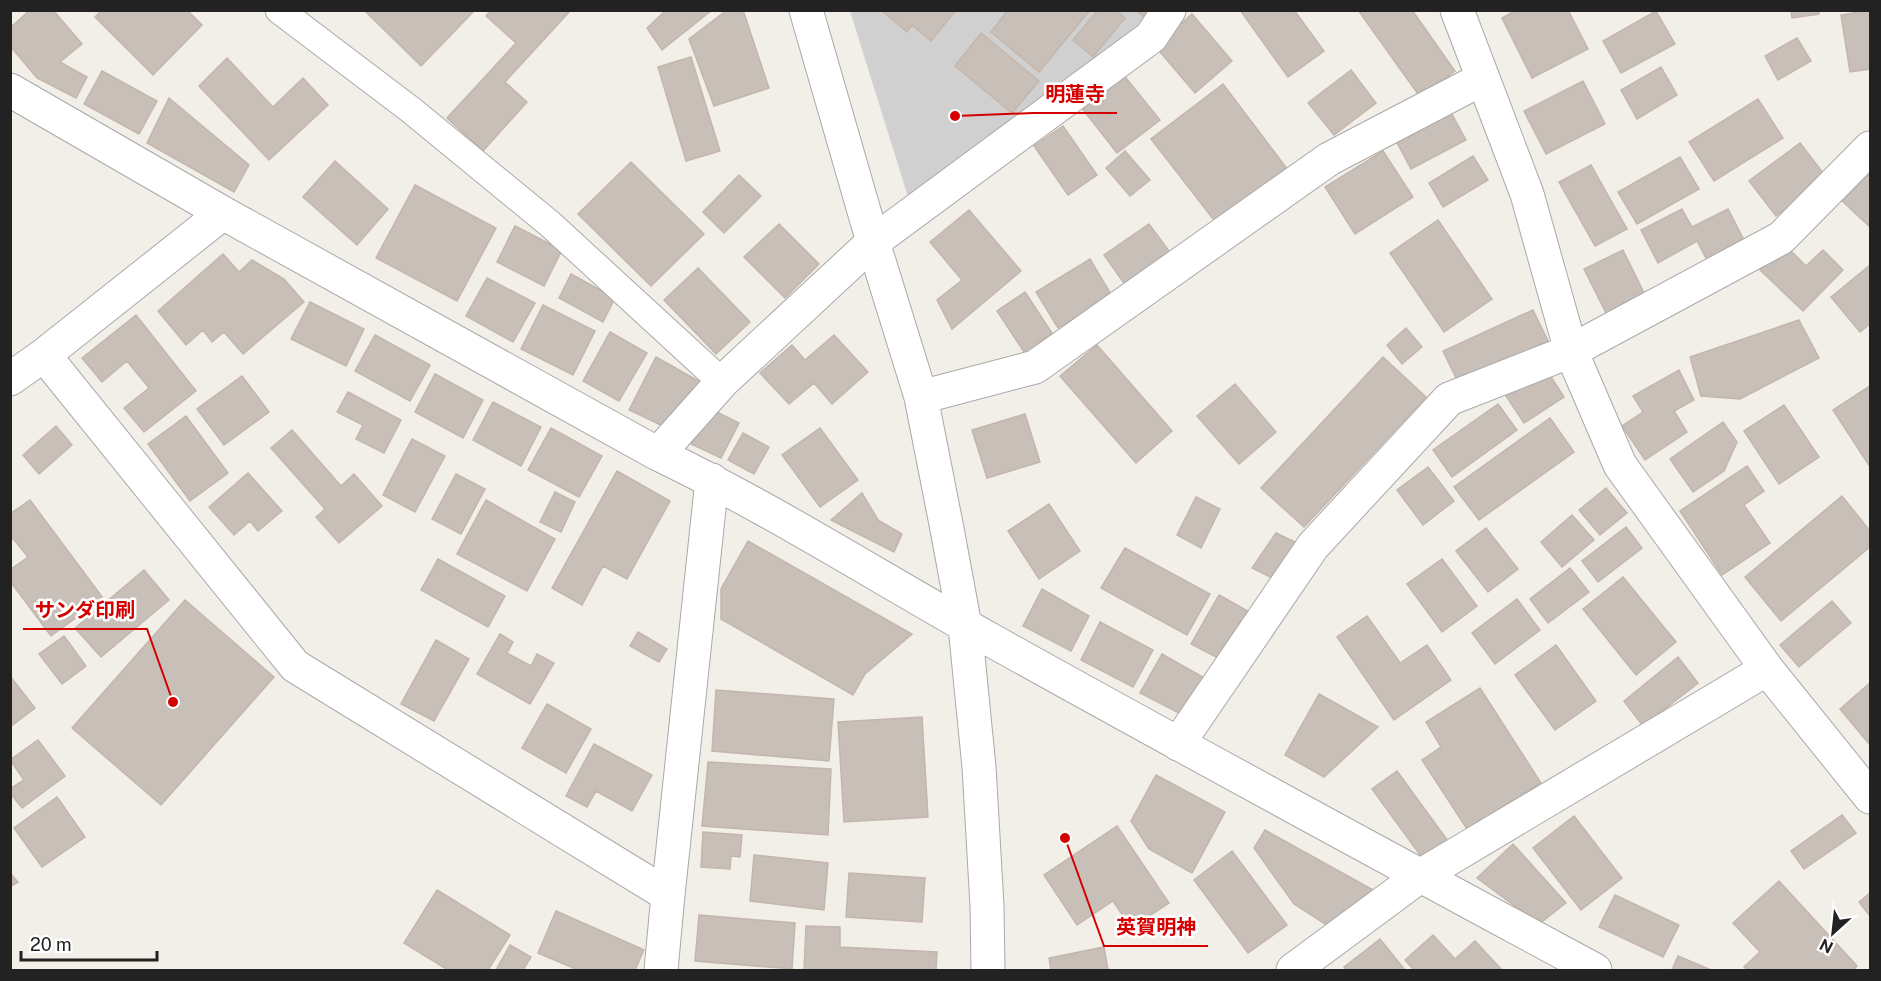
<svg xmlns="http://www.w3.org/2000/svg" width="1881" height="981" viewBox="0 0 1881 981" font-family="'Public Sans','Noto Sans JP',sans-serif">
	<rect width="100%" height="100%" fill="#f2efe9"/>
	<path fill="#d0d0d0" d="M850 11H1156L1144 29 910 203Z"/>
	<path fill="#c7bfb8" stroke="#c4b6ab" stroke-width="1.5" d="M30 10H53L82 44 60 62 87 77 76 98 37 78 10 46V28Z
		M102 10H187L202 25 153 75 95 17Z
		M364 10H475L421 66Z
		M491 10H571L505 82 527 102 483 151 447 118 516 43 486 16Z
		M666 10H712L662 50 647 28Z
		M727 10H743L769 88 714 106 689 39Z
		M881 10H956L931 41 912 25 907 32Z
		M1008 10H1090L1039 72 991 32Z
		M1098 10H1116L1125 18 1093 57 1073 40Z
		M1136 10H1149L1144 17Z
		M1240 10H1294L1324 51 1288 77Z
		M1358 10H1412L1455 71 1420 97Z
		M1516 10H1568L1588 49 1532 78 1502 18Z
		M1791 10H1819V14L1792 18Z
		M1870 10V69L1850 72 1841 15Z
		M1656 11 1675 44 1621 73 1603 41Z
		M1192 14 1232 61 1195 93 1155 46Z
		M981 33 1039 81 1012 113 955 66Z
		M1797 38 1811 61 1778 80 1765 56Z
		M691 57 720 151 686 161 658 67Z
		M227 58 273 107 303 78 328 105 269 160 199 86Z
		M1661 67 1677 95 1637 119 1621 90Z
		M1351 70 1376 103 1334 135 1308 103Z
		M102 71 157 101 139 134 84 104Z
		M1122 73 1160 120 1117 153 1081 107Z
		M1583 81 1605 124 1546 154 1524 111Z
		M1223 84 1288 170 1217 224 1151 139Z
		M169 98 249 165 234 192 147 143Z
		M1758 99 1783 138 1714 181 1689 142Z
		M1448 107 1466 140 1411 169 1394 137Z
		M1063 126 1097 175 1068 195 1034 146Z
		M1800 143 1827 178 1776 216 1749 181Z
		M1125 151 1150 180 1130 196 1106 168Z
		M1383 151 1413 197 1355 234 1325 187Z
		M1473 156 1488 180 1443 207 1429 183Z
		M1680 157 1699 189 1637 224 1618 192Z
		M335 161 388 209 357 245 303 197Z
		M631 162 704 234 651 286 578 214Z
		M1591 165 1627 229 1595 246 1559 182Z
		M1870 169V227L1840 199Z
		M739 175 761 196 724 233 703 212Z
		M415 185 496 228 457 301 376 258Z
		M1682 209 1692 227 1728 209 1745 242 1708 262 1697 241 1658 263 1641 230Z
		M969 210 1021 271 952 329 937 300 962 280 930 242Z
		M1438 220 1492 299 1444 332 1390 253Z
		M779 224 819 264 785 298 744 257Z
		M1149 224 1172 255 1126 286 1104 255Z
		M515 226 562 250 544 286 497 262Z
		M1784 244 1806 266 1823 250 1843 270 1803 311 1759 269Z
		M1623 250 1645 295 1607 315 1584 269Z
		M223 254 239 272 252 260 284 279 304 302 243 354 224 332 212 342 203 330 186 345 158 311Z
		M1090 259 1112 296 1058 328 1036 292Z
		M1870 265V324L1860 332 1831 297Z
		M698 268 750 322 716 354 664 300Z
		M571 274 615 298 603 322 559 298Z
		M487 278 535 303 513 342 466 316Z
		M1025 292 1052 333 1024 352 997 311Z
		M310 302 364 329 346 366 291 339Z
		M543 305 595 331 573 375 521 349Z
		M1533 310 1548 341 1458 382 1443 351Z
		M136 315 196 391 144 432 124 408 149 388 127 361 102 382 82 358Z
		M1799 320 1819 358 1740 399 1701 396 1690 357Z
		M1406 328 1422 347 1402 364 1387 345Z
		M610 332 647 353 619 401 583 381Z
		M375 335 430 365 410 401 355 371Z
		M834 335 868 372 832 404 814 383 789 404 760 373 792 345 805 360Z
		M1097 345 1172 431 1136 463 1060 376Z
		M656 357 702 383 663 426 629 410Z
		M1383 357 1426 397 1304 527 1261 488Z
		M1544 366 1564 397 1524 423 1504 393Z
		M1679 370 1694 400 1674 411 1687 432 1645 460 1622 426 1643 412 1633 396Z
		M435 374 483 400 463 438 415 412Z
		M242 376 269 412 224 445 197 409Z
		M1235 384 1276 432 1239 464 1197 416Z
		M1870 386V467L1833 410Z
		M348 392 401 420 384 453 356 439 363 425 337 412Z
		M493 402 541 427 521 466 473 440Z
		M1498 404 1517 430 1452 477 1433 450Z
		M1784 405 1819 457 1779 484 1744 431Z
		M709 408 739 423 721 458 691 444Z
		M1025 414 1040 462 987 478 972 430Z
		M186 416 228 473 190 501 148 444Z
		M1550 418 1574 452 1479 520 1454 487Z
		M1723 422 1737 442 1724 471 1693 492 1670 459Z
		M56 426 72 445 39 474 23 455Z
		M551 428 602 456 579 497 528 470Z
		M820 428 858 480 820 507 782 455Z
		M292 430 341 486 354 474 382 506 339 543 316 517 325 509 271 448Z
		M743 433 769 447 754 474 728 460Z
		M412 439 445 456 415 512 383 495Z
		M1747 466 1764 491 1744 505 1770 543 1722 575 1680 511Z
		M1428 467 1454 501 1423 525 1397 490Z
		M617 471 670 501 627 579 603 566 582 605 552 588Z
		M248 473 282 511 258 531 250 521 234 535 209 507Z
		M456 474 485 489 461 534 432 519Z
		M1606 488 1627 513 1600 535 1579 510Z
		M555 492 575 502 561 532 540 522Z
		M862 493 878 520 902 534 894 552 831 520Z
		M1842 496 1870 531V547L1781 621 1745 577Z
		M1196 497 1220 509 1201 548 1177 535Z
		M30 500 103 598 51 636 10 581V570L28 557 10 535V514Z
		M486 500 555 539 527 591 457 554Z
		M1049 504 1080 551 1039 579 1008 531Z
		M1572 515 1594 540 1562 567 1541 542Z
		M1626 527 1642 548 1598 582 1582 561Z
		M1486 528 1518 569 1488 592 1456 551Z
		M1276 533 1297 543 1272 578 1252 568Z
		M748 541 912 634 865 674 853 695 721 619V589Z
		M1125 548 1210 594 1187 635 1101 588Z
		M438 559 505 596 488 627 421 590Z
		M1442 559 1477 606 1442 632 1407 584Z
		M1570 568 1589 592 1548 623 1530 599Z
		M144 570 169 600 101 657 75 628Z
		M1623 577 1676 642 1636 675 1583 609Z
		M1042 589 1089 616 1071 651 1023 626Z
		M1219 595 1253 614 1222 660 1191 644Z
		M1517 599 1540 630 1495 664 1472 633Z
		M185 600 274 677 161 805 72 728Z
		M1832 601 1851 623 1799 667 1780 645Z
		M1367 616 1400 663 1427 645 1451 680 1394 720 1337 637Z
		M1100 622 1153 650 1133 687 1081 660Z
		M638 632 667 649 659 662 630 646Z
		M500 634 513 642 507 653 531 666 537 654 554 663 530 704 477 674Z
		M64 636 86 666 62 684 39 654Z
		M436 640 469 659 434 721 401 704Z
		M1556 645 1596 701 1555 730 1515 675Z
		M1162 654 1206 679 1179 713 1140 693Z
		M1678 657 1698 683 1643 726 1624 701Z
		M10 676 35 708 10 727Z
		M1870 683V745L1840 709Z
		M1480 688 1541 783 1467 829 1422 760 1441 747 1426 722Z
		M716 690 834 699 829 761 712 751Z
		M1319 694 1378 727 1324 777 1285 755Z
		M547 704 591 729 566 773 522 748Z
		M922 717 928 817 844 822 838 722Z
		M38 740 65 776 22 808 10 793V789L24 780 10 760Z
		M594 744 652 775 632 811 596 791 587 807 566 796Z
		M708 762 831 769 828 835 702 826Z
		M1397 771 1448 841 1423 859 1372 789Z
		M1156 775 1225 812 1192 873 1149 849 1131 821Z
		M57 797 85 837 42 867 14 828Z
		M1842 815 1856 833 1804 869 1791 851Z
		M1574 816 1622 878 1581 910 1533 848Z
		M1117 826 1169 903 1131 928 1113 901 1077 925 1044 875Z
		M1265 830 1377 892 1330 927 1294 904 1254 848Z
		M703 832 742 835 740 857 731 856 730 869 701 867Z
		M1513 844 1566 903 1539 924 1477 878Z
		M1232 851 1287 925 1248 953 1194 880Z
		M754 855 828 863 824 910 750 901Z
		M10 873 18 882 10 887Z
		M849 873 925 878 922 922 846 917Z
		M1779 881 1857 966 1853 970H1748L1744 967 1760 952 1733 923Z
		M437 890 510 935 488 970H448L404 943Z
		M1870 893V916L1859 902Z
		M1615 895 1679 925 1663 957 1599 927Z
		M556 911 644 950 635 970H578L538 953Z
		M699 915 795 923 792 969 695 961Z
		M806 926 840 927V947L937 952 936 970H804Z
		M1433 935 1455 959 1475 941 1502 970H1414L1405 960Z
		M1380 939 1405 970H1347L1344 967Z
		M510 945 531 957 523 970H496Z
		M1104 947 1108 970H1051L1049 958Z
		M1678 956 1711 970H1672Z"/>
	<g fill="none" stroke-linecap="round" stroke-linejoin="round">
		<g stroke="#a9a9a9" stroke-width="29">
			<path id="lane" d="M279 10 411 110 550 224 722 382"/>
		</g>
		<g stroke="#a9a9a9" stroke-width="35">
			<path id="street" d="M806 10 873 242 921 397 947 529 965 626 979 767 987 906 988 970
				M1457 10 1527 194 1571 351 1620 465 1767 669 1870 797
				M10 90 223 213 658 454C772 509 880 578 991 640 1192 752 1393 861 1595 970
				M44 355 295 666 668 895
				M10 379 44 355 223 213
				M921 397 1035 367 1329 159 1482 79
				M658 454 722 382 873 242 1151 37 1169 10
				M1178 744 1313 546 1449 399 1571 351 1781 238 1870 148
				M661 970 668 895 712 480
				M1293 970 1420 876 1767 669"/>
		</g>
		<use href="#lane" stroke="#fff" stroke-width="27"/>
		<use href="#street" stroke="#fff" stroke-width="33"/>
	</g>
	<path fill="none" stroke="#d40000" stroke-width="2" d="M955 116L1033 113H1117M173 702L147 629H23M1065 838L1104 946H1208"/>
	<g fill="#d40000" stroke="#fff" stroke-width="2">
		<circle cx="955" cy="116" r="6"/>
		<circle cx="173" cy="702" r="6"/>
		<circle cx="1065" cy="838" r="6"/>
	</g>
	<g font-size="20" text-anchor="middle" font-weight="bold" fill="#d40000" stroke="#fff" stroke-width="5" stroke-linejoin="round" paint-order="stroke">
		<text x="1075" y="101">明蓮寺</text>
		<text x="85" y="617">サンダ印刷</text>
		<text x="1156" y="934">英賀明神</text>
	</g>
	<rect width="1881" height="981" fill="none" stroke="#222222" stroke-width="24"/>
	<g transform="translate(1833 933) rotate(207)" stroke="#ffffff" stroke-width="4.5" paint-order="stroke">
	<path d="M0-4.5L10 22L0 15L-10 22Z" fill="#222222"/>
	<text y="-9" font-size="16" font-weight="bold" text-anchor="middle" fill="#222222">N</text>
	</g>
	<path d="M21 951v9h136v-9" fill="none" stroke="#222222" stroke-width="3"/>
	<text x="30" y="951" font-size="18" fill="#222222" stroke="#ffffff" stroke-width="4.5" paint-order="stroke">20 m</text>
</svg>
